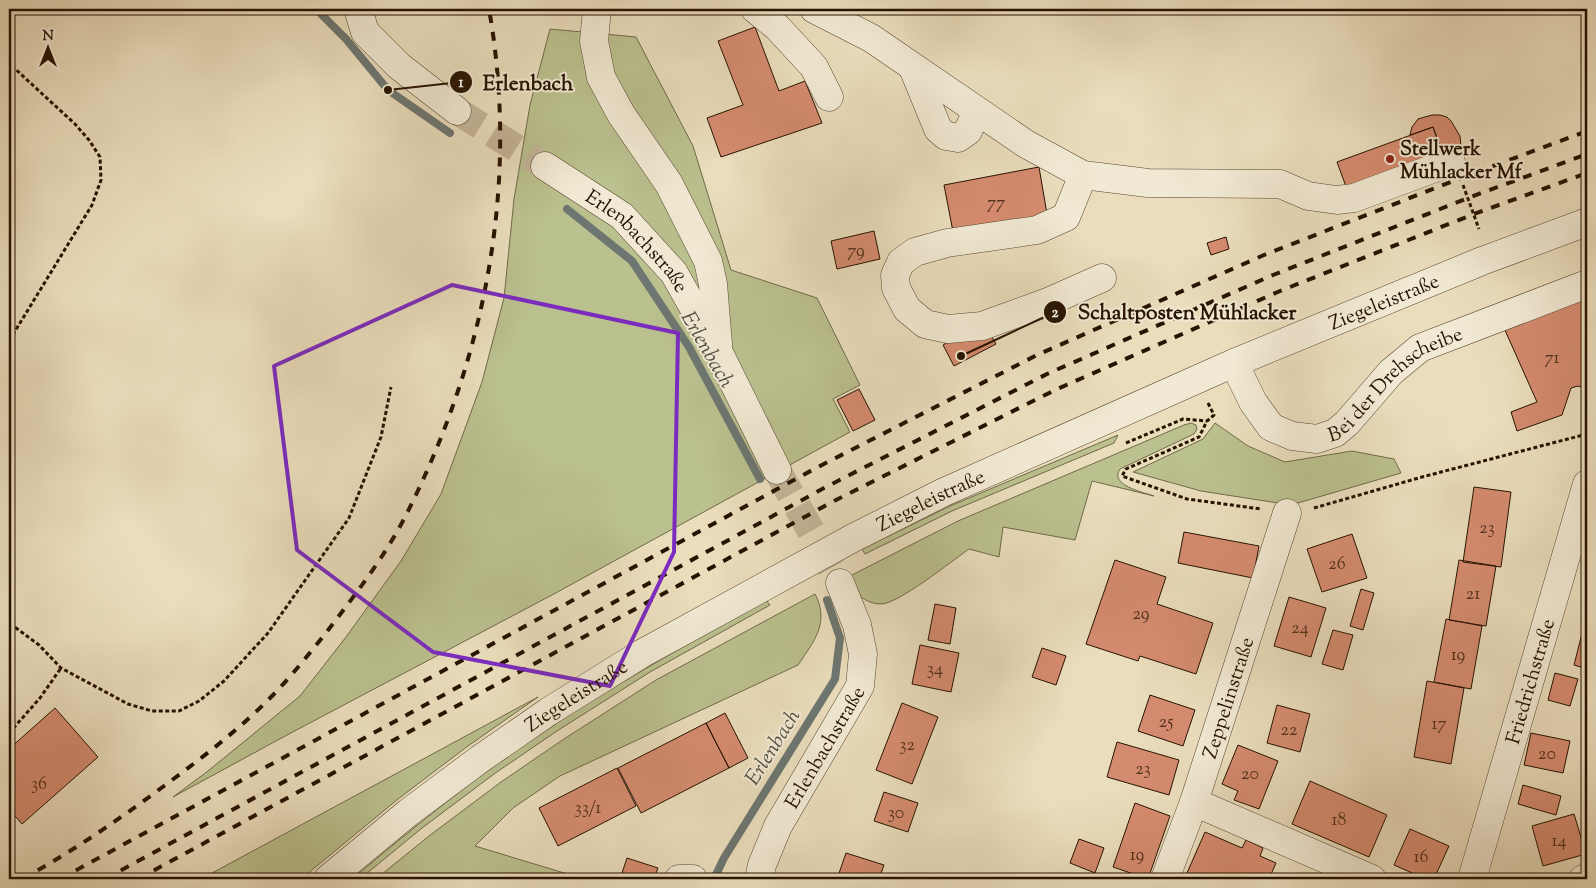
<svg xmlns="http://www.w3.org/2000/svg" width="1596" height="888" viewBox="0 0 1596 888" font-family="'Sorts Mill Goudy',serif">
	<rect width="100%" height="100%" fill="#eaddbc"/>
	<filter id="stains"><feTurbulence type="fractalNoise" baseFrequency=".004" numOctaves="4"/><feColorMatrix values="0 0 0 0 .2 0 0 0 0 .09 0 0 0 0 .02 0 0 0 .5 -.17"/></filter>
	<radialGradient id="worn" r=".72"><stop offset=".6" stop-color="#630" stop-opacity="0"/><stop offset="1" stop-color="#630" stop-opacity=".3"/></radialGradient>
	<path fill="#bac08e" stroke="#706948" d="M550 29 636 37 693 146 731 270 817 298 860 385 833 399 850 432 552 595 287 735 173 797 208 771 300 696 346 637 401 561 441 494 482 382 504 298 514 199 530 105Z
		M1191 423 1196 425 1197 429 1194 434 1120 469C1109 485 1142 492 1154 496L1092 481 1075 540 1003 527 999 557 969 549C952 561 898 604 881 604 864 604 854 591 844 579L958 521 1184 425Z
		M1215 423 1248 446 1285 462 1352 451 1394 459 1401 473 1291 505 1201 491 1133 472 1203 439Z
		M1118 435 1114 443 952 511 865 554 862 549 950 506Z
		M815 594C830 623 814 641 798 665L560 776 513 808 475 846 584 879H376L429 836 501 782 564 739 656 680Z
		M766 600 770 605 650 672 557 731 494 774 422 828 360 879H352C417 825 482 771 554 725 623 680 695 640 766 600Z
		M538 697 468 746 398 799 301 879H201Z"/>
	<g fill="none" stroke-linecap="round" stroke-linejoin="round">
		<path stroke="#6d7671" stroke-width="8" d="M316 9 346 39 388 90 450 133
			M567 209 632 261 689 347 760 479
			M714 879 724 858 835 679 840 638 827 600"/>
	</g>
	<path fill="#d58b6f" stroke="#261201" d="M755 27 779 91 805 81 822 123 721 157 707 118 743 105 718 41Z
		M1432 115H1440L1447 117 1451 121 1460 136 1461 146 1460 154 1444 157 1433 127 1410 135 1412 127 1418 119Z
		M1433 127 1444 157 1348 192 1337 162Z
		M1039 167 1048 220 954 237 944 185Z
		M874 231 880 259 837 269 831 241Z
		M1226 237 1229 249 1211 255 1207 243Z
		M1587 296V389L1578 386 1571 388 1562 415 1517 431 1511 412 1537 402 1504 328Z
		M988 330 996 344 954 366 943 345 963 334Z
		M859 389 875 420 853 431 837 400Z
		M1474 487 1511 492 1501 567 1463 562Z
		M1184 532 1259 546 1253 578 1178 563Z
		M1352 534 1367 578 1322 592 1307 549Z
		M1115 560 1166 577 1157 604 1213 623 1196 674 1140 656 1138 661 1086 644Z
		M1459 560 1496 566 1486 626 1449 620Z
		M1361 589 1374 593 1363 630 1350 626Z
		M1289 597 1326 608 1311 657 1274 646Z
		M935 604 956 608 950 644 928 640Z
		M1587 614V669L1574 665Z
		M1446 619 1482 626 1471 689 1434 682Z
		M1333 630 1353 635 1343 670 1322 664Z
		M920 645 959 653 951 692 912 684Z
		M1042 648 1066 656 1056 685 1032 677Z
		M1555 673 1578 679 1570 706 1548 700Z
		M1427 681 1464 688 1451 764 1414 757Z
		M1150 695 1195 710 1183 746 1138 731Z
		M902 703 938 717 912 784 876 770Z
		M1277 705 1310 714 1300 752 1267 743Z
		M55 708 98 757 22 824 9 809V749Z
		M725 713 748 758 729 768 706 723Z
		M706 723 729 768 641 813 618 768Z
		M1531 733 1570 741 1563 773 1524 765Z
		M1117 742 1179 760 1169 795 1107 777Z
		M1238 745 1278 761 1259 809 1234 800 1238 791 1222 784Z
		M617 768 636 806 558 846 539 808Z
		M1310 781 1387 815 1369 857 1292 824Z
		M1523 785 1561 796 1556 815 1518 804Z
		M884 792 918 803 908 832 874 821Z
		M1135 803 1170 816 1148 879 1113 867Z
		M1574 814 1586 854 1543 866 1532 826Z
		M1410 829 1449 846 1434 879H1426L1394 865Z
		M1205 832 1242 848 1246 840 1263 848 1260 856 1276 863 1269 879H1202L1187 873Z
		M1079 839 1104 848 1095 873 1070 863Z
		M846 853 884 865 879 879H837Z
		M627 858 658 868 654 879H620Z"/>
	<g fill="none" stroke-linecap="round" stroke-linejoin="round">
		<path stroke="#c3b497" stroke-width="28" stroke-dasharray="28 14" stroke-linecap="butt" d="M457 111 545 166
			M777 470 840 583"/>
		<g stroke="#574530" stroke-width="29">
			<g id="minor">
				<path d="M358 9 365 32 399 66 457 111"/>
				<path d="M597 9 594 41 601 77 621 114 669 184 708 261 713 284 718 344"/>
				<path d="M755 9 777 27 814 67 829 97"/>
				<path d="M814 9 871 38 1026 144 1083 175 1148 183 1280 184 1308 196 1337 200 1354 198 1451 162"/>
				<path d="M913 68 938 129 946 136 958 138 968 131 977 111"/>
				<path id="s1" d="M545 166 622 216 674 273 719 353 777 470"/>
				<path d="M1083 175 1066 217 1037 230 947 243 915 252 901 262 895 275 896 288 907 309 925 324 948 329 982 326 1048 302 1102 278"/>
				<path id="s2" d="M1234 363 1253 402 1271 427 1292 436 1317 439 1335 433 1347 423 1391 372 1420 348 1587 284"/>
				<path d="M1194 802 1372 879"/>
				<path id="s3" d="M328 879 409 812 480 759 548 712 641 654 853 538 944 492 1234 363 1482 261 1587 222"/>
				<path d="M679 879H693"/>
				<path id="s4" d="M759 879 762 865 778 826 860 686 863 654 857 625 840 583"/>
				<path id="s5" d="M1165 879 1194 802 1287 513"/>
				<path id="s6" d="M1472 879 1587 484"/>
				<path d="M1583 879 1587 878"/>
			</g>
		</g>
		<path stroke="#261201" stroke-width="3" stroke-dasharray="4 2.5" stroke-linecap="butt" d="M9 60 12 66 75 124 89 140 100 157 101 180 92 205 9 341
			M1463 185 1479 229
			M1208 403 1214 415 1207 421 1199 437 1126 469 1122 476 1187 499 1261 509
			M1126 443 1183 419 1207 421
			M1314 508 1422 477 1587 434
			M9 626 16 628 39 645 61 668 128 704 152 711H179L199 701 224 681 268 633 349 518 381 437 391 387
			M9 733 40 698 61 668"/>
		<use href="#minor" stroke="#f1e9d3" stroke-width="28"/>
		<path stroke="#261201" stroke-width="4" stroke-dasharray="9 9" stroke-linecap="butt" d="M22 879C72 852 118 820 164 786 202 758 241 728 274 694 295 672 314 648 332 625 358 591 384 557 404 519 485 361 520 185 489 9
			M60 879 816 468 1037 355 1264 255 1461 178 1587 131
			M105 879 826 487 1047 374 1273 275 1468 198 1587 154
			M138 879 834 501 1055 390 1280 291 1474 214 1587 173"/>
	</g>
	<path fill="none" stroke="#7b2cbf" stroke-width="4" stroke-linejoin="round" d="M452 285 678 333 674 552 610 686 433 652 297 550 274 366Z"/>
	<circle fill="#8f2418" stroke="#f1e9d3" stroke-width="2" cx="1390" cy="159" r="5"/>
	<g text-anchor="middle" stroke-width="4" stroke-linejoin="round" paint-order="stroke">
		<g font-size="18" fill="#52301c">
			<text x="996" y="208">77</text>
			<text x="856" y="256">79</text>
			<text x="1552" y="363">71</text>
			<text x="1487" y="533">23</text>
			<text x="1337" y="569">26</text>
			<text x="1473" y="599">21</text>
			<text x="1141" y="619">29</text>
			<text x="1300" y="633">24</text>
			<text x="1458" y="660">19</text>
			<text x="935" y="674">34</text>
			<text x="1166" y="727">25</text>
			<text x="1439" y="729">17</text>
			<text x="1289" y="735">22</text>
			<text x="907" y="750">32</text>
			<text x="1547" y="759">20</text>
			<text x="1143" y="774">23</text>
			<text x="1250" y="779">20</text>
			<text x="39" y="789">36</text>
			<text x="588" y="813">33/1</text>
			<text x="896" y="818">30</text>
			<text x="1339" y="825">18</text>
			<text x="1559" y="846">14</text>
			<text x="1137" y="860">19</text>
			<text x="1421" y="862">16</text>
		</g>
		<g font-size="20" font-weight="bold" fill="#261201" stroke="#f1e9d3" text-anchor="start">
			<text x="1400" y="155">Stellwerk<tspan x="1400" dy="23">Mühlacker Mf</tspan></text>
		</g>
		<g font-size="20" fill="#261201" stroke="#f1e9d3">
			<text dy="7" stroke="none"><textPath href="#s1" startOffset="120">Erlenbachstraße</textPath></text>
			<text dy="7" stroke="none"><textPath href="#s3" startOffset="1209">Ziegeleistraße</textPath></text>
			<text dy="7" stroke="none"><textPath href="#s2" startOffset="220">Bei der Drehscheibe</textPath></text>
			<text dy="7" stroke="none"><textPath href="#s3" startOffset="714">Ziegeleistraße</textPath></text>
			<text dy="7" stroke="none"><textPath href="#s6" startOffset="206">Friedrichstraße</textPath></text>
			<text dy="7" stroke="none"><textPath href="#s3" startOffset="309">Ziegeleistraße</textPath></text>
			<text dy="7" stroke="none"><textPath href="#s5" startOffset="192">Zeppelinstraße</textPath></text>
			<text dy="7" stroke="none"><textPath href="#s4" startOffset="148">Erlenbachstraße</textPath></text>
		</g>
		<g font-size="21" font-style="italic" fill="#504c42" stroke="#f1e9d3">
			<text transform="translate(708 349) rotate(60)" y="7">Erlenbach</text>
			<text transform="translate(772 747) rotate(-58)" y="7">Erlenbach</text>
		</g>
	</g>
	<path fill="none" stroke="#261201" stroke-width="2" d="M388 90L461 82M961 356L1055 312"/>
	<g fill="#261201" stroke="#f1e9d3" stroke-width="2">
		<circle cx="388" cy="90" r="5"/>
		<circle cx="961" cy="356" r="5"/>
		<circle cx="461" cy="82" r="12"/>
		<circle cx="1055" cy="312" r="12"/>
	</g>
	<g font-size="15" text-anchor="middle" font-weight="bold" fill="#fff">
		<text x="461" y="87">1</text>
		<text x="1055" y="317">2</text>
	</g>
	<g font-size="21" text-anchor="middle" font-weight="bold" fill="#261201" stroke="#f1e9d3" stroke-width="4" stroke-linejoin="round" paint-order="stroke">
		<text x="528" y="90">Erlenbach</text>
		<text x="1187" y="319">Schaltposten Mühlacker</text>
	</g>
	<rect width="1596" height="888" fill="none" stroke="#eaddbc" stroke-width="30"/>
	<rect x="10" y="10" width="1576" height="868" fill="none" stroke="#261201" stroke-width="2.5"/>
	<rect x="15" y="15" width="1566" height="858" fill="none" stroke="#261201"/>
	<g transform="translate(48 48)" stroke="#f1e9d3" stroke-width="4" paint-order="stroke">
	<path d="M0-4L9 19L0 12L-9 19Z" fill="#261201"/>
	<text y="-8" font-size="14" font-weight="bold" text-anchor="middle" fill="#261201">N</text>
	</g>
	<rect width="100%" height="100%" filter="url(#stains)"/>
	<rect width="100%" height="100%" fill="url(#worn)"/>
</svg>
